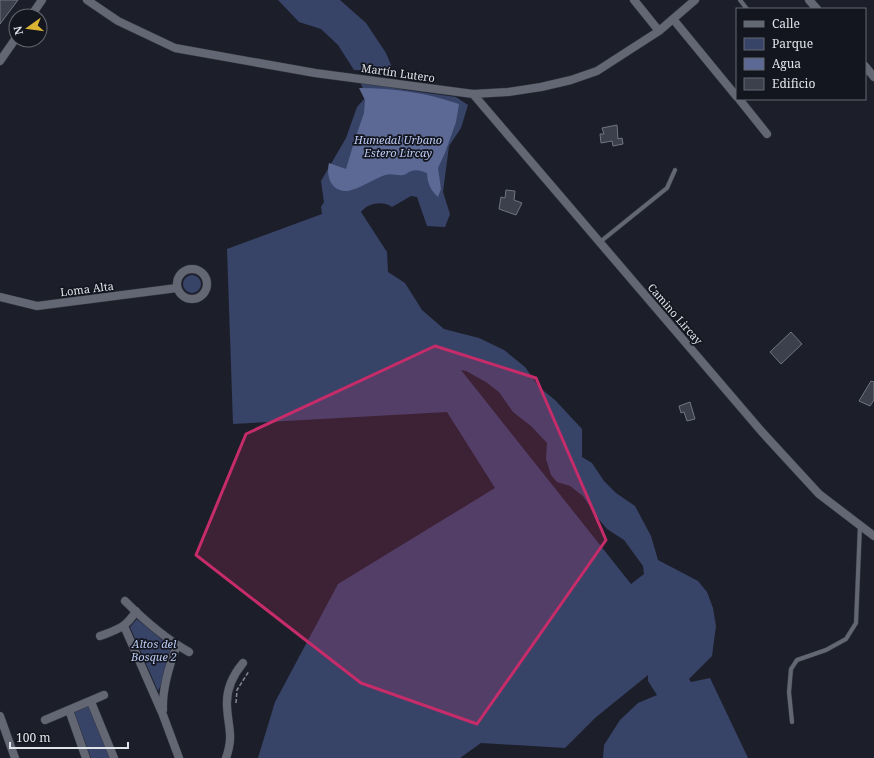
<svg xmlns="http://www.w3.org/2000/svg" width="874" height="758" viewBox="0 0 874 758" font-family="'Noto Serif',serif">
	<rect width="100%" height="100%" fill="#1c1f29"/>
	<path fill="#384368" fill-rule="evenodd" d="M278 0H340L366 23 386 53 394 72 354 70 338 45 321 29 299 22Z
		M360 81 406 90 456 97 468 105 461 128 449 146 443 192 450 214 445 227 427 226 417 197 411 196 392 207C384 200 367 203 361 212L387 252 388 272 405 283 422 310 444 329 479 338 504 350 525 367 539 387 555 400 582 429V457L592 463 604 481 616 493 635 506 651 536 658 560 698 581 707 592 713 608 716 626 712 656 689 679 691 682 710 678 748 758H603L604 745 620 720 638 703 657 695 648 681V675L595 718 565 748 481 743 460 758H258L275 702 338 584 495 488 447 412 233 424 227 249 322 214 321 207 324 202 321 181 346 138 357 107 366 97ZM461 370 466 371 486 382 499 392 513 412 531 426 547 443 546 459 551 475 557 482 570 486 583 496 597 517 607 529 624 540 643 566 644 574 631 584Z
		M183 284a9 9 0 1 1 18 0a9 9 0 1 1-18 0Z
		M137 619 171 647 161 685 158 691 130 627Z
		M89 706 110 758H91L74 712Z"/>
	<path fill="#5c6994" d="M359 88C394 88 427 93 459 104L456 122 445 153 438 168 441 189 438 197C431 191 427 182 427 173 420 170 415 169 409 172 407 173 405 175 403 175 397 176 392 173 385 175 376 178 354 192 345 191 330 190 326 175 329 163L346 169 354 142 364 113 365 100Z"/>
	<path fill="#3c404c" stroke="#707581" d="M0 0H18L0 24Z
		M617 125 618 139 622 138 623 144 613 146 612 141 601 143 600 134H604L602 128Z
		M506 190 515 191 514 200 522 203 516 215 499 209 501 197 505 198Z
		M791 332 802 344 781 364 770 352Z
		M871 381 874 382V400L870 406 859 401Z
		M690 402 695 419 687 421 684 412 681 413 679 406Z"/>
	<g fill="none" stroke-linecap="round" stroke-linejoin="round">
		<g stroke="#363942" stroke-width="5">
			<path id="service" d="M740 0 747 9
				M600 242 667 188 675 170
				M792 722 789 692 791 669 797 660 826 650 846 639 856 623 860 525"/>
		</g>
		<g stroke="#363942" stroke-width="9">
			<path id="minor" d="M87 0 118 21 175 48 315 73 473 94 508 92 541 87 571 80 597 71 659 31 695 0
				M634 0 659 31
				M809 0 817 9
				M31 16 42 0
				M673 19 737 97
				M0 61 16 38
				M865 66 874 77
				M473 94 762 432 819 494 874 536
				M739 99 767 134
				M177 284a15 15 0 1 1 30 0a15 15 0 1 1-30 0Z
				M0 297 37 306 177 288
				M125 601C144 620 166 639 189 652
				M124 626 163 715 179 758
				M100 636C116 630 126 628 136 611
				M91 702 114 758
				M69 710 86 758
				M163 710C162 689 169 666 177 645
				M0 716 15 758
				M45 720 104 695
				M226 758C234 735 228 728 227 706 226 690 233 675 243 663"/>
		</g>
		<path stroke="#858890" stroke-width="1.5" stroke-dasharray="4 2" stroke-linecap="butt" d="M236 703 237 690 249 671"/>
		<use href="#service" stroke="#636774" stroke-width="4"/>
		<use href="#minor" stroke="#636774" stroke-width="8"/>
	</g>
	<path fill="#c52c69" fill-opacity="0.2" stroke="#c52c69" stroke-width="3" stroke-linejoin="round" d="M435 346 536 378 606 540 477 724 361 683 196 555 246 434Z"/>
	<g text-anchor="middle" stroke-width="3.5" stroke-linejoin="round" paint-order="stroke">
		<g font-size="11" fill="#e1e4eb" stroke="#13161f">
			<text transform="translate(398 73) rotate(8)" y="4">Martín Lutero</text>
			<text transform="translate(87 289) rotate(-7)" y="4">Loma Alta</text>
			<text transform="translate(675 314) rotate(49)" y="4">Camino Lircay</text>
		</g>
		<g font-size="11" font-style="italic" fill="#bdcbf4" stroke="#13161f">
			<text x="398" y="144">Humedal Urbano<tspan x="398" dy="13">Estero Lircay</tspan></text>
			<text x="154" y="648">Altos del<tspan x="154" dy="13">Bosque 2</tspan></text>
		</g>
	</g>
	<rect x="736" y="8" width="130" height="92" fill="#13161f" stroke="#656871"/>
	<rect x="744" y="21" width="20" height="6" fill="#636774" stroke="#656871"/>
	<text x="772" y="28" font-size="12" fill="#e1e4eb">Calle</text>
	<rect x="744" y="38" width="20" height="12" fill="#384368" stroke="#656871"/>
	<text x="772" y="48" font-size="12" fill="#e1e4eb">Parque</text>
	<rect x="744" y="58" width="20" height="12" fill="#5c6994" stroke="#656871"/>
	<text x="772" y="68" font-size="12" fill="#e1e4eb">Agua</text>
	<rect x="744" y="78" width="20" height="12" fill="#3c404c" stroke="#656871"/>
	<text x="772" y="88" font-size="12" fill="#e1e4eb">Edificio</text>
	<g transform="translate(28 28) rotate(256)"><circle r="19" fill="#13161f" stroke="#656871"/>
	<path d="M0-3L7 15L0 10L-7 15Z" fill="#dab333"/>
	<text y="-6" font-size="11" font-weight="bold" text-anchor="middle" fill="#e1e4eb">N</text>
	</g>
	<path d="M10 742v6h118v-6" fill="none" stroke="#e1e4eb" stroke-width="2"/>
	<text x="16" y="742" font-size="12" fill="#e1e4eb" stroke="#13161f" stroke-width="3" paint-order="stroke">100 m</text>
</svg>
